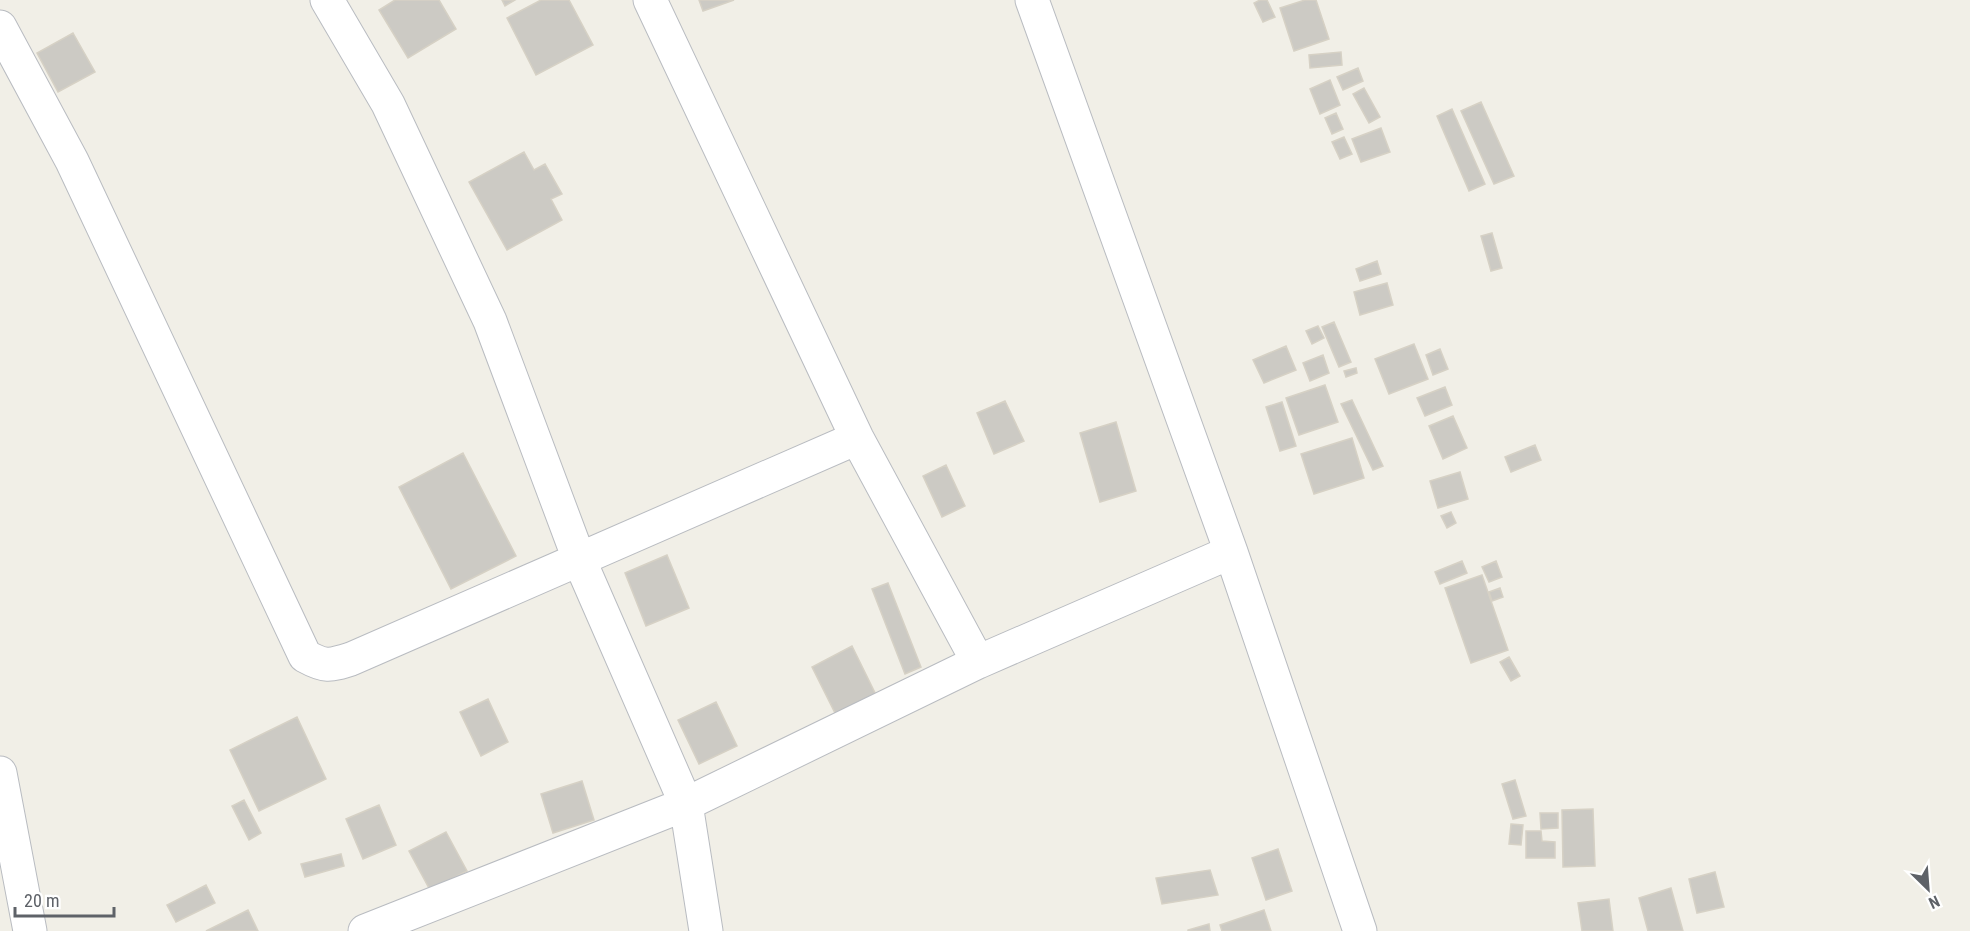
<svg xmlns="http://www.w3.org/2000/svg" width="1970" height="931" viewBox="0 0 1970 931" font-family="'Roboto Condensed',sans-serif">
	<rect width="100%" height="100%" fill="#f1efe7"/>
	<path fill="#cccac4" stroke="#d6d1c5" stroke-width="1.5" d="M395 0H439L456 29 408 58 379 10Z
		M502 0H515L505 6Z
		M541 0H569L593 45 536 75 507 18Z
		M699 0H734L703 11Z
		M1260 0H1267L1275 17 1263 22 1254 3Z
		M1305 0H1316L1329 39 1294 51 1280 8Z
		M73 33 95 72 58 92 37 53Z
		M1341 52 1342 65 1310 68 1309 55Z
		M1358 68 1363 81 1343 90 1337 77Z
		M1330 80 1340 105 1320 114 1310 89Z
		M1364 88 1380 117 1369 123 1353 94Z
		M1481 102 1514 176 1494 184 1461 111Z
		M1452 109 1485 184 1469 191 1437 116Z
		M1336 113 1343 129 1332 134 1325 118Z
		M1381 128 1390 152 1361 162 1352 139Z
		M1344 137 1352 154 1340 159 1332 142Z
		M524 152 534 170 545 164 562 194 551 199 562 220 507 250 469 182Z
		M1492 233 1502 268 1491 271 1481 236Z
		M1377 261 1381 274 1360 281 1356 269Z
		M1387 283 1393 305 1360 315 1354 292Z
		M1334 322 1351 362 1339 367 1322 327Z
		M1318 326 1324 338 1312 344 1306 331Z
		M1414 344 1428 379 1389 394 1375 359Z
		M1286 346 1296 370 1264 383 1253 360Z
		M1440 349 1448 369 1433 375 1426 355Z
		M1323 355 1329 373 1310 381 1303 363Z
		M1356 368 1357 373 1346 377 1344 371Z
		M1325 385 1338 422 1299 435 1286 398Z
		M1445 387 1452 405 1425 416 1417 398Z
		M1352 400 1383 466 1373 470 1341 404Z
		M1005 401 1024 441 994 454 977 413Z
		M1282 402 1296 446 1280 451 1266 407Z
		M1453 416 1467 448 1443 459 1429 426Z
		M1116 422 1136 491 1100 502 1080 433Z
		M1352 438 1364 478 1314 494 1301 454Z
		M1535 445 1541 460 1511 472 1505 457Z
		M463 453 516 556 451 589 399 487Z
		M946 465 965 506 942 517 923 476Z
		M1460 472 1468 499 1438 508 1430 481Z
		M1451 512 1456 523 1447 528 1441 516Z
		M667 555 689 608 646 626 625 573Z
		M1462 561 1467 573 1440 584 1435 572Z
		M1496 561 1502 577 1489 582 1482 567Z
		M1482 575 1508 650 1471 663 1445 588Z
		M888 583 921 667 905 674 872 589Z
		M1500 588 1503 597 1492 601 1489 592Z
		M852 646 879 701 839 721 812 667Z
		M1509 657 1520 676 1511 681 1500 662Z
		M488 699 508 742 481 756 460 712Z
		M716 702 737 746 699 764 678 720Z
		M297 717 326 779 259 811 230 750Z
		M1515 780 1526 816 1513 819 1502 784Z
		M582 781 594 820 553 833 541 794Z
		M244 800 261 833 249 840 232 806Z
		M379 805 396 845 363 859 346 819Z
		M1593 809 1595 866 1563 867 1562 810Z
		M1540 813H1558V828L1541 829Z
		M1511 824 1523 825 1521 845 1509 844Z
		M1526 831H1541L1542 841 1555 842V858H1526Z
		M446 832 467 871 430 890 409 851Z
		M1278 849 1292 891 1266 900 1252 858Z
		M341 854 344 866 305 877 301 864Z
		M1210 870 1218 895 1162 904 1156 878Z
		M1715 872 1724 907 1697 913 1689 879Z
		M206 885 215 903 176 922 167 905Z
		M1671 888 1683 931H1648L1639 898Z
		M1609 899 1613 931H1582L1578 903Z
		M248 910 258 931H206Z
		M1264 910 1271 931H1222L1220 925Z
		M1209 924 1210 931H1188V930Z"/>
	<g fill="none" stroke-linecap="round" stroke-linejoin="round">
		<g stroke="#b9bcc1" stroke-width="35">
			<path id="minor" d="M327 0 388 104 490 321 579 559 686 804 706 931
				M650 0 857 438 978 662
				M1032 0 1231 552 1360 931
				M0 27 72 161 305 656C325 667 329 666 351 659L857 438
				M0 773 30 931
				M365 931 686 804 978 662 1231 552"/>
		</g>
		<use href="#minor" stroke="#fff" stroke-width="33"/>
	</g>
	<g transform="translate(1928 889) rotate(155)" stroke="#ffffff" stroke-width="4.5" paint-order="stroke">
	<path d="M0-4.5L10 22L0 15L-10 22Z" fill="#5e6268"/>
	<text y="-9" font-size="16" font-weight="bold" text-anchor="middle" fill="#5e6268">N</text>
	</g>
	<path d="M15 907v9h99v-9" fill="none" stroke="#5e6268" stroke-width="3"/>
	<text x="24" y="907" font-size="18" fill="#5e6268" stroke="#ffffff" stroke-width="4.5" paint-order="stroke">20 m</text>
</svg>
